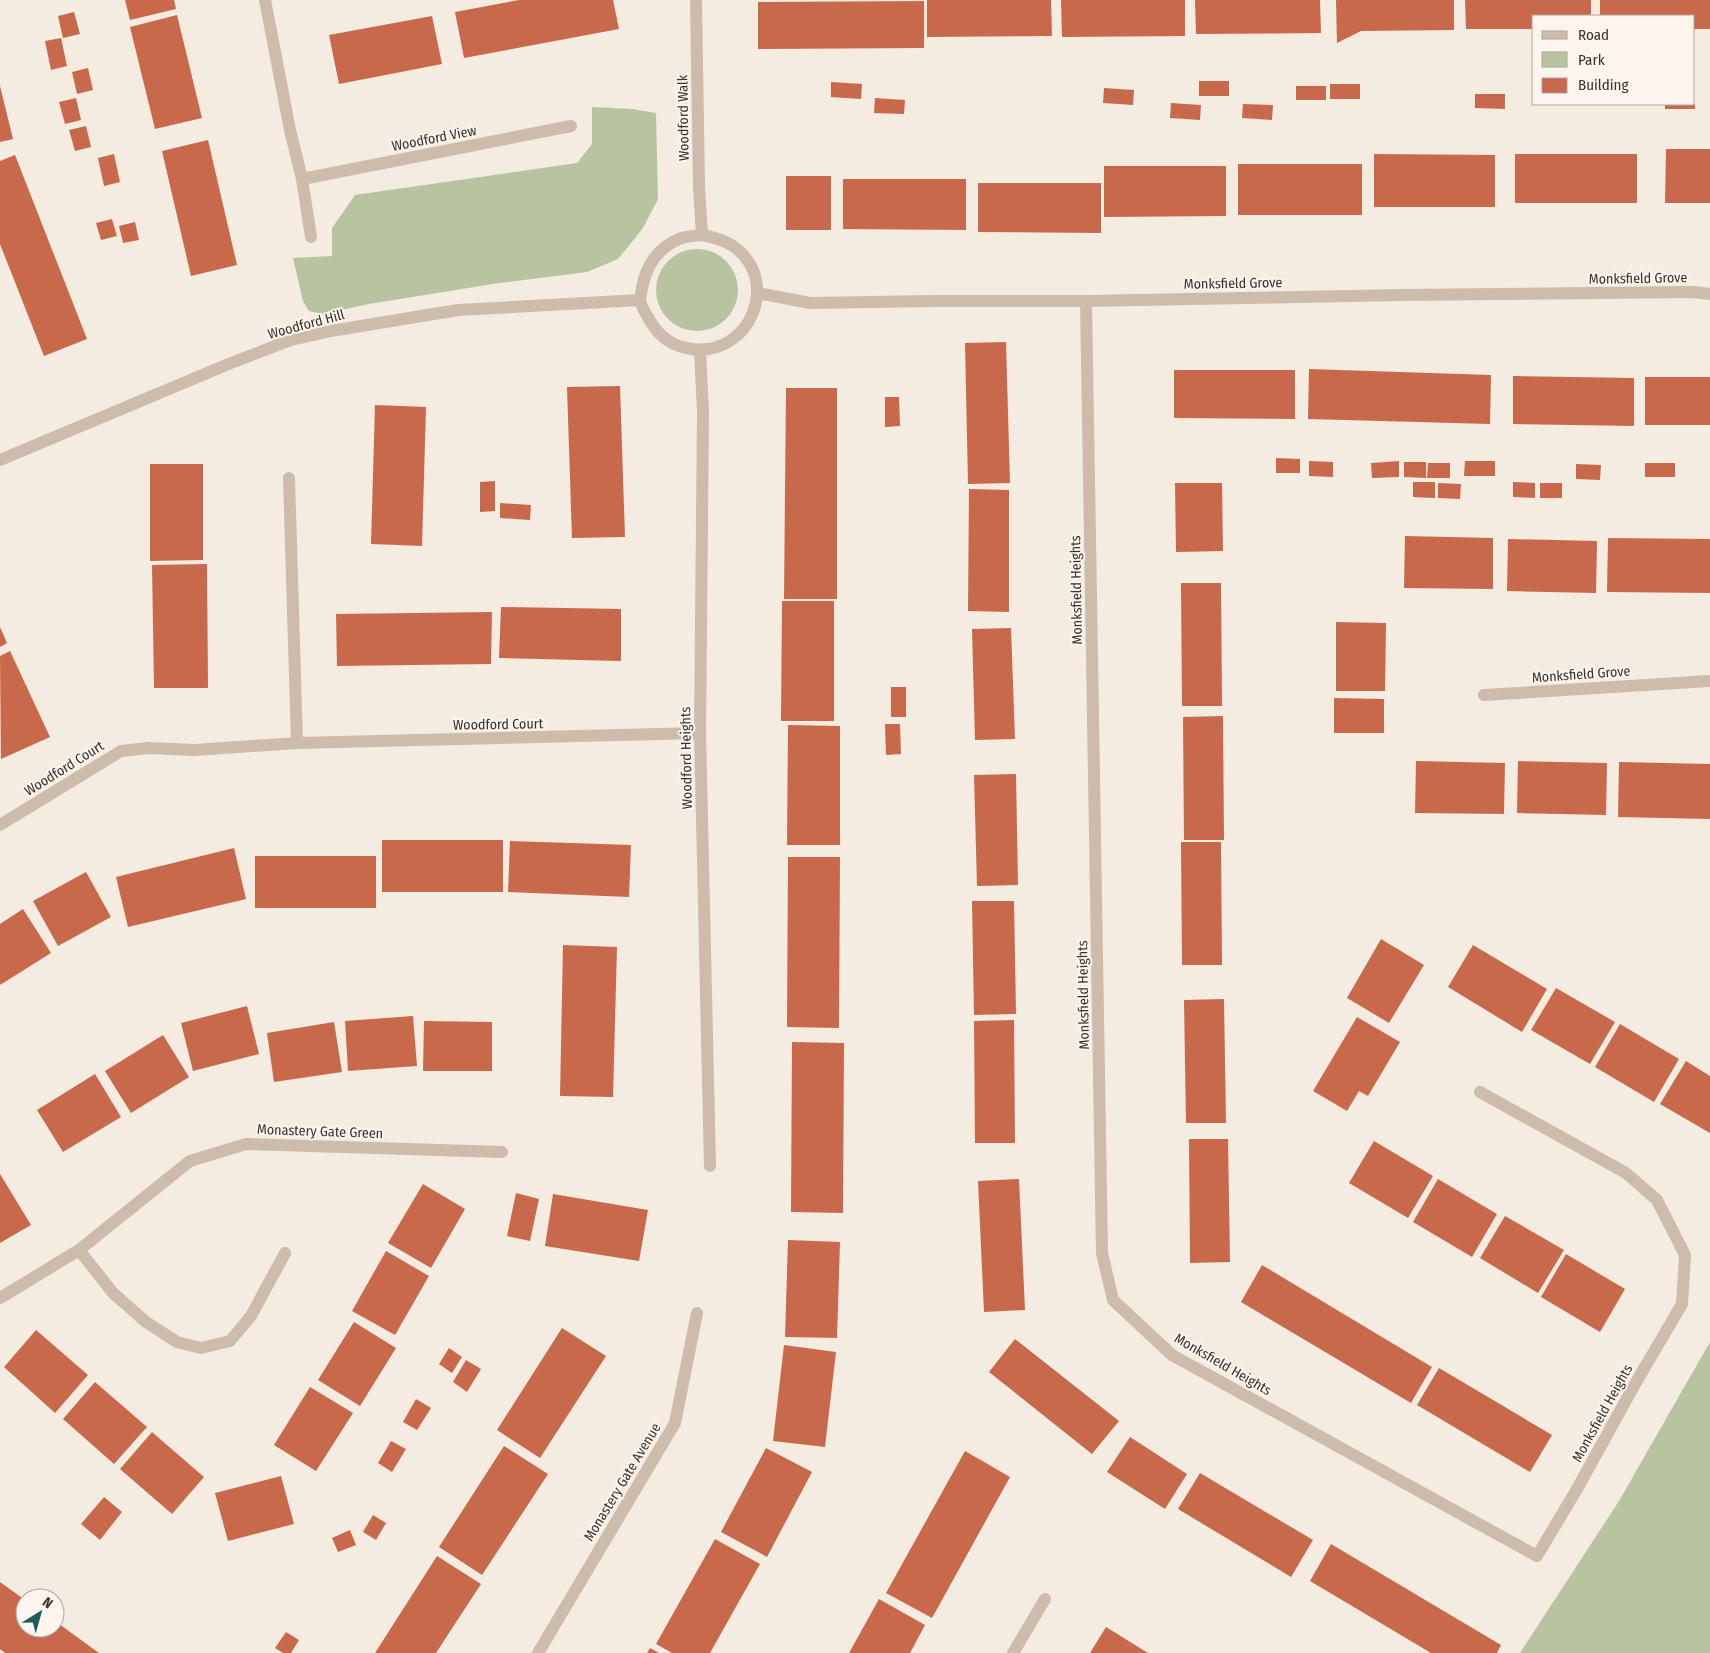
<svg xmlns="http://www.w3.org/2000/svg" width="1710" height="1653" viewBox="0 0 1710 1653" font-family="'Fira Sans Condensed',sans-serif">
	<rect width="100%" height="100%" fill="#f4ebe1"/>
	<path fill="#b8c4a0" d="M592 107 632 109 656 113 658 199 643 228 618 259 587 272 499 283 369 304 323 314 309 311 303 301 293 258 332 256V228L355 195 577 163 592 144Z
		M656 290a41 41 0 1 1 82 0a41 41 0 1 1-82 0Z
		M1710 1342V1653H1520L1619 1501Z"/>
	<path fill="#c8694b" d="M125 0H174L176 9 130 20Z
		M519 0H613L619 29 464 58 455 12Z
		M927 0H1051L1052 36 927 37Z
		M1061 0H1185V36L1062 37Z
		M1195 0H1320L1321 33 1196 34Z
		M1336 0H1454V30L1361 31 1337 43Z
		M1465 0H1591V16H1534V29H1466Z
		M1600 0H1710V29H1694V16H1600Z
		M924 1V48L758 49V2Z
		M74 12 80 34 63 38 58 16Z
		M177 15 202 118 155 129 130 27Z
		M432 16 442 64 339 84 329 35Z
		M61 38 67 66 51 70 45 41Z
		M88 68 93 90 77 94 72 72Z
		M1199 81H1229V96H1199Z
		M831 82 862 84 861 99 831 97Z
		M1330 84H1360V99H1330Z
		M0 86 13 139 0 142Z
		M1296 86H1326V100H1296Z
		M1104 88 1134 90 1133 105 1103 103Z
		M1475 94H1505V109L1475 108Z
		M76 98 81 120 65 124 59 102Z
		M875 98 905 100 904 114 874 113Z
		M1171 103 1201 105 1200 120 1170 118Z
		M1243 104 1273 105 1272 120 1242 118Z
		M1665 104H1695V109H1665Z
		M86 126 91 147 75 151 69 130Z
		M208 140 237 265 191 276 162 151Z
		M1666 149H1710V203H1665Z
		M114 154 120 182 104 186 98 158Z
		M1374 154 1495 155V207H1374Z
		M1515 154H1637V203H1515Z
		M15 155 87 339 44 356 0 244V161Z
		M1238 164H1362V215H1238Z
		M1104 166H1226V216L1104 217Z
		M786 176H831V230H786Z
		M843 179H966V230L843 229Z
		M978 183H1101V233L978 232Z
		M112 219 117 236 101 240 96 223Z
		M135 222 139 240 123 243 119 226Z
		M1006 342 1010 483 968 484 965 343Z
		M1309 369 1491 375 1490 424 1308 419Z
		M1174 370H1295V419L1174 418Z
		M1513 376 1634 378V426L1513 424Z
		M1645 377H1710V425H1645Z
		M620 386 625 537 572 538 567 387Z
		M786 388H837V599H784Z
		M885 397H899L900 426 885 427Z
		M375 405 426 407 422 546 371 544Z
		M1276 458 1300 459V473H1276Z
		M1309 461 1333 462V477L1309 476Z
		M1399 461V477L1372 478 1371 463Z
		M1465 461H1495V476H1464Z
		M1404 462H1426V478L1404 477Z
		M1428 463H1450V478H1427Z
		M1645 463H1675V477H1645Z
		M150 464H203V560L150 561Z
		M1576 464 1601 465 1600 480 1576 479Z
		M495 481V511L480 512V482Z
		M1413 482H1435V498L1413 497Z
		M1513 482 1535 483V498L1513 497Z
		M1175 483H1222L1223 551 1176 552Z
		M1438 483 1461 484 1460 499 1438 498Z
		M1540 483H1562V498H1540Z
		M969 489 1009 490V612L968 611Z
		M500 503 531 505 530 520 500 518Z
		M1405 536 1493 538V589L1404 588Z
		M1608 538 1710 539V593L1607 592Z
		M1508 539 1597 541 1596 593 1507 591Z
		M207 564 208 688H154L152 565Z
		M1181 583H1221L1222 706H1182Z
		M782 601H834V721H781Z
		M501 607 621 609V661L499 658Z
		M492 612 491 664 337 666 336 614Z
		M1336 622 1386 623 1385 691H1336Z
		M0 627 7 643 0 647Z
		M1011 628 1015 739 975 740 972 629Z
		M10 651 50 737 1 759 0 656Z
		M891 687H906V717H891Z
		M1334 698 1384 699V733H1334Z
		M1223 716 1224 840H1184L1183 717Z
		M885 724H900L901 754 886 755Z
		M788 725 840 726V845H787Z
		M1416 761 1505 763 1504 814 1415 813Z
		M1518 761 1607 763 1606 815 1517 813Z
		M1619 762 1710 764V819L1618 817Z
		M1016 774 1018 885 977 886 974 775Z
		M382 840H503V892H382Z
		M510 841 631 845 629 897 508 892Z
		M1181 842H1221L1222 965H1182Z
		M234 848 246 899 128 927 116 877Z
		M255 856H376V908H255Z
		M788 857H840L839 1028 787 1027Z
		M86 872 111 917 58 946 33 901Z
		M972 901H1014L1016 1014 974 1015Z
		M23 909 51 953 0 985V924Z
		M1381 939 1424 965 1389 1023 1347 998Z
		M563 945 617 947 613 1097 560 1096Z
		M1473 945 1547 989 1522 1032 1448 987Z
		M1556 988 1615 1022 1590 1064 1531 1030Z
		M1224 999 1226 1123H1186L1184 1000Z
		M247 1006 259 1054 193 1071 181 1023Z
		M413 1016 417 1066 348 1071 345 1021Z
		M1357 1017 1400 1042 1368 1096 1359 1091 1347 1111 1313 1091Z
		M1014 1020 1015 1143H975L974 1021Z
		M424 1021 492 1022V1071H423Z
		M334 1022 342 1072 274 1082 267 1033Z
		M1620 1024 1679 1059 1654 1102 1595 1067Z
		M163 1035 189 1077 131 1113 105 1071Z
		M792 1042 844 1043 843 1213 791 1212Z
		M1686 1061 1710 1076V1133L1660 1104Z
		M95 1074 121 1117 63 1152 37 1110Z
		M1189 1139H1228L1230 1262 1190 1263Z
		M1374 1141 1433 1176 1408 1218 1349 1183Z
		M0 1174 31 1225 0 1243Z
		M1019 1179 1025 1310 984 1312 978 1181Z
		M1438 1179 1497 1214 1472 1257 1413 1222Z
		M423 1184 465 1209 431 1268 388 1243Z
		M516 1193 539 1199 530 1241 507 1236Z
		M553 1194 648 1210 639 1261 545 1246Z
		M1505 1216 1564 1250 1538 1293 1480 1258Z
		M788 1240 840 1242 837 1338 785 1337Z
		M386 1251 429 1276 395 1335 352 1311Z
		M1566 1254 1625 1289 1600 1332 1541 1297Z
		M1262 1265 1432 1367 1411 1403 1241 1302Z
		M354 1322 396 1348 360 1406 318 1380Z
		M562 1328 606 1356 540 1458 497 1430Z
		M36 1330 88 1375 55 1413 4 1367Z
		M1015 1339 1119 1421 1092 1454 989 1372Z
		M784 1345 836 1352 825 1447 773 1441Z
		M449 1348 462 1357 452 1373 439 1364Z
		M466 1360 481 1369 467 1392 453 1382Z
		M1439 1368 1552 1435 1530 1472 1417 1405Z
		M95 1382 147 1427 114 1464 63 1419Z
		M310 1387 353 1413 316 1471 274 1445Z
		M416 1399 431 1408 417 1430 403 1422Z
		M152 1432 204 1477 172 1514 120 1469Z
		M1130 1437 1187 1474 1165 1509 1107 1472Z
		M391 1441 406 1449 392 1472 378 1463Z
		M504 1446 548 1474 482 1575 439 1547Z
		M766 1448 812 1472 767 1557 721 1532Z
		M965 1451 1010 1477 932 1618 886 1593Z
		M1200 1473 1313 1540 1291 1577 1178 1509Z
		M281 1476 294 1524 228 1541 215 1493Z
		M104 1497 122 1512 100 1540 81 1524Z
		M373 1515 386 1523 376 1540 363 1532Z
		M350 1530 356 1545 338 1552 332 1538Z
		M715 1539 760 1564 710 1653H672L656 1644Z
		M1331 1544 1501 1645 1497 1653H1431L1310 1581Z
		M437 1556 481 1584 464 1610 436 1653H375Z
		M0 1582 25 1600V1628H55V1621L99 1653H5L0 1649Z
		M879 1599 925 1625 910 1653H849Z
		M1106 1627 1135 1645 1148 1653H1090Z
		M286 1632 299 1640 291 1653H283L275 1648Z
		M650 1648 659 1653H647Z"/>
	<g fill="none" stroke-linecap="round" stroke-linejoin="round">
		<path stroke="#cdbbac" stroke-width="12" d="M265 0 290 130 302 179 311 237
			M302 179 571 126
			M757 293 810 303 934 301H1086L1402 295 1694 292 1710 294
			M1086 301 1102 1253 1113 1300 1172 1355 1537 1556 1577 1489 1635 1384 1682 1304 1685 1255 1657 1200 1626 1173 1480 1092
			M700 350 703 412 700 733 710 1166
			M289 478 297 743
			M1484 695 1710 681
			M0 825 121 751 148 748 195 750 297 743 700 733
			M79 1250 113 1293 146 1322 177 1342 201 1348 230 1341 251 1316 285 1253
			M0 1298 79 1250 190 1161 246 1144 502 1152
			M538 1653 675 1423 697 1313
			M1013 1653 1045 1599"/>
		<path stroke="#cdbbac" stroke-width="12" d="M696 0 699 186 702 235
			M702 235C713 237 724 240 733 246 782 280 750 357 692 349 675 347 661 338 652 324 648 317 641 307 640 300 640 296 642 292 642 288 646 266 658 248 679 239 686 236 694 236 702 235Z
			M0 460 231 363 291 340 331 331 458 310 640 300"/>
	</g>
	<g text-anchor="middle" stroke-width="4" stroke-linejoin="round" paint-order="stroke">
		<g font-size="14" fill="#3b302b" stroke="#fbf5ee">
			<text transform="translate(683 118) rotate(-91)" y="5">Woodford Walk</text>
			<text transform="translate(434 138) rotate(-11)" y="5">Woodford View</text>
			<text transform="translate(1638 278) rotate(-1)" y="5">Monksfield Grove</text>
			<text transform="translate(1233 283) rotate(-1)" y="5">Monksfield Grove</text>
			<text transform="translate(306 324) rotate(-15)" y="5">Woodford Hill</text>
			<text transform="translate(1076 590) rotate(-91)" y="5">Monksfield Heights</text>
			<text transform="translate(1581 674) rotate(-4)" y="5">Monksfield Grove</text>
			<text transform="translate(498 724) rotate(-1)" y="5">Woodford Court</text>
			<text transform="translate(686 758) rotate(-91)" y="5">Woodford Heights</text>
			<text transform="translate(64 768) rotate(-32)" y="5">Woodford Court</text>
			<text transform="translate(1083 995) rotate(-91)" y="5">Monksfield Heights</text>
			<text transform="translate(320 1131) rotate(2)" y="5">Monastery Gate Green</text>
			<text transform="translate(1223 1364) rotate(30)" y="5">Monksfield Heights</text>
			<text transform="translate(1602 1413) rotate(-61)" y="5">Monksfield Heights</text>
			<text transform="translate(622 1482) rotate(-59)" y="5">Monastery Gate Avenue</text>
		</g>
	</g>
	<rect x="1532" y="15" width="162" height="90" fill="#fbf5ee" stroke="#aea6a0"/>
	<rect x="1542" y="31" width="25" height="8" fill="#cdbbac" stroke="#aea6a0"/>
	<text x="1578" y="40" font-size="15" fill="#3b302b">Road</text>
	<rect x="1542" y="52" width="25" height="15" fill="#b8c4a0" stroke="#aea6a0"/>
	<text x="1578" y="65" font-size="15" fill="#3b302b">Park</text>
	<rect x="1542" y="78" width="25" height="15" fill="#c8694b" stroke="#aea6a0"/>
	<text x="1578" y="90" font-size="15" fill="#3b302b">Building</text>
	<g transform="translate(40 1613) rotate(37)"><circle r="24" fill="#fbf5ee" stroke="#aea6a0"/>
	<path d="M0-4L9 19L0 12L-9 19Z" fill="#1f5a5e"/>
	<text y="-8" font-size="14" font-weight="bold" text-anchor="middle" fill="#3b302b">N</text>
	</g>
</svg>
